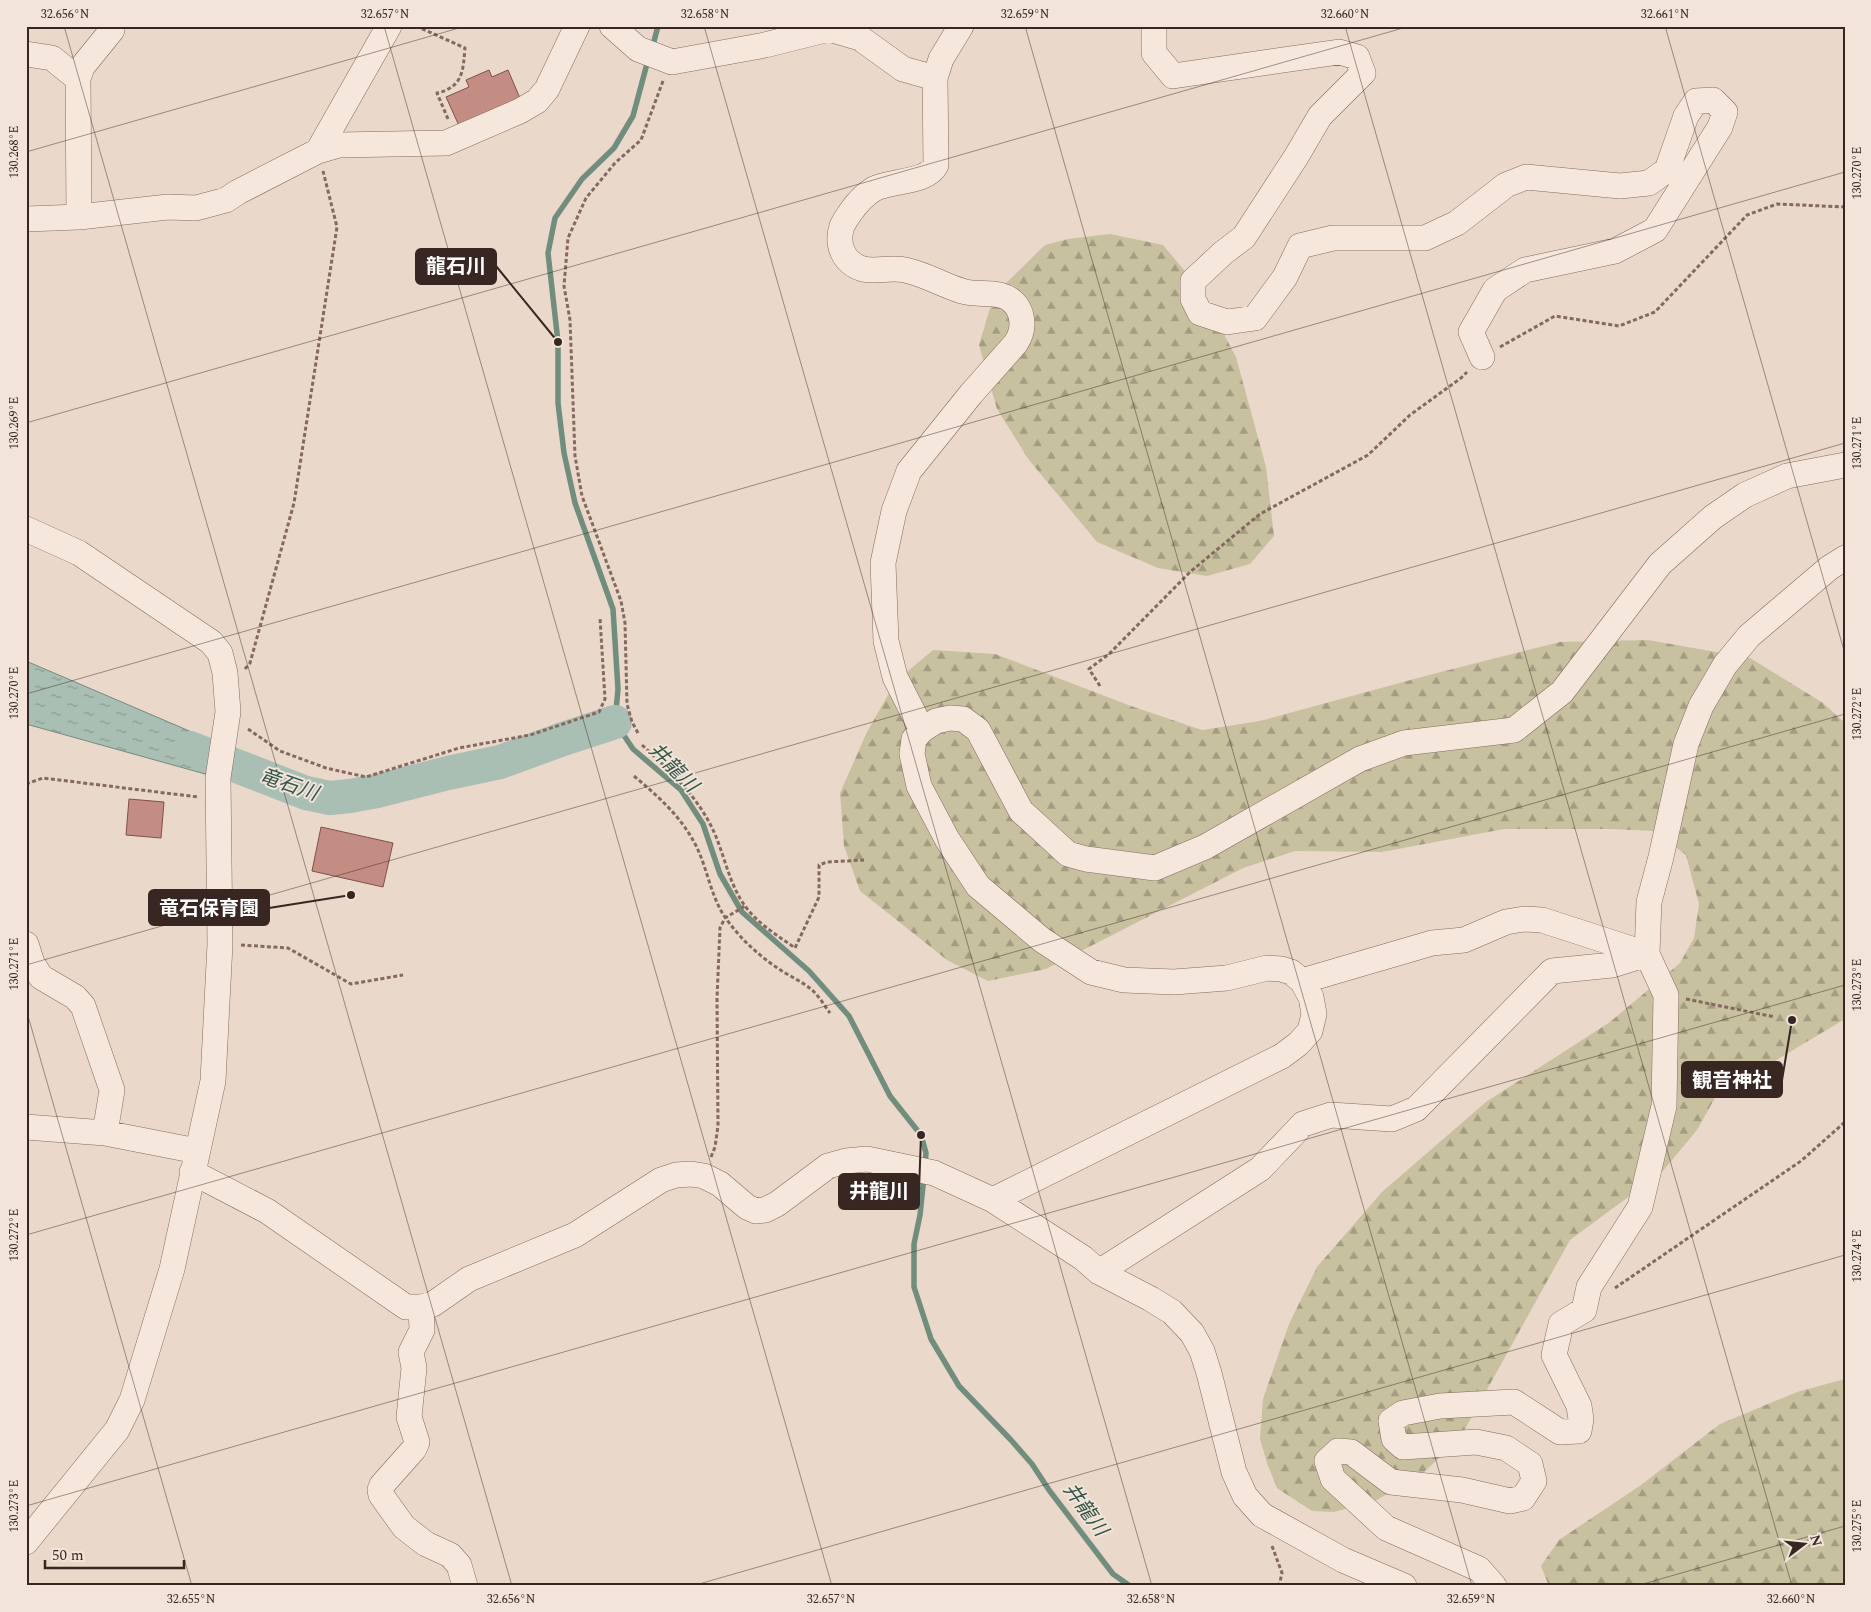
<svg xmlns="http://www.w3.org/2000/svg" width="1871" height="1612" viewBox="0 0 1871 1612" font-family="Spectral,'Noto Sans JP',serif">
	<defs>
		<pattern id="forest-firs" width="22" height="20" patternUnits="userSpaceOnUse" patternTransform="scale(1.25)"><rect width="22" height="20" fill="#c7c19f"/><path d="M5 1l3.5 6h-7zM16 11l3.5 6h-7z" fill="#a29d81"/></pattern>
		<pattern id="water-ripples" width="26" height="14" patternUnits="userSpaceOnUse" patternTransform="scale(1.25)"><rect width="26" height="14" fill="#aabfb3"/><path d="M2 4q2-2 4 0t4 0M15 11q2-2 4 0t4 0" fill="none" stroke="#8b9b91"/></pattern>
	</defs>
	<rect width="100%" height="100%" fill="#ead8ca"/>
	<path fill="url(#forest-firs)" d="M1110 234 1163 245 1200 289 1236 357 1266 467 1274 536 1250 564 1207 576 1158 568 1097 542 1029 460 997 409 979 345 994 295 1045 245 1068 239Z
		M1648 640 1750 658 1823 703 1845 723V1019L1716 1096 1697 1130 1662 1172 1570 1240 1460 1438 1423 1473 1377 1500 1334 1512 1312 1511 1277 1488 1267 1463 1260 1439 1263 1399 1289 1324 1317 1267 1382 1192 1486 1102 1610 1022 1680 963 1694 938 1699 904 1686 855 1654 831 1611 829H1504L1382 852 1295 851 1243 868 1046 969 988 981 947 960 860 891 844 846 840 793 867 732 896 681 933 650 995 654 1131 706 1202 730 1260 721 1429 675 1560 642Z
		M1845 1379V1586H1549L1541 1566 1559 1540 1641 1485 1720 1424 1797 1392Z"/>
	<path fill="url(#water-ripples)" stroke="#718d7e" d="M26 661 222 745 216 777 26 724Z"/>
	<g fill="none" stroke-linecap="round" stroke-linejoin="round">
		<path stroke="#718d7e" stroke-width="5.5" d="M652 49 658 26
			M648 60 633 116 614 148 582 179 555 218 548 253 558 342V403L564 453 575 503 613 609 618 689 615 722 633 749 681 790 703 824 720 874 742 912 809 971 849 1016 890 1096 921 1135 926 1153 925 1165
			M924 1176 920 1215 914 1244V1287L931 1339 959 1386 1011 1440 1032 1464 1049 1490 1113 1574 1130 1586"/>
		<path stroke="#aabfb3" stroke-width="34" d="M190 748 306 793 330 798 350 796 377 791 448 773 500 762 563 739 615 722"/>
	</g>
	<path fill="#c48d84" stroke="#824f48" d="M489 70 492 77 508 70 522 103 461 130 446 97 469 87 466 80Z
		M129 799 164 802 161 838 126 835Z
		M321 827 393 843 383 887 312 871Z"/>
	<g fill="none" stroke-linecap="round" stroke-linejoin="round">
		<g stroke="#856960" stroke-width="26">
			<path id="minor" d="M612 26 638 49 672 62 765 45 829 29 860 38 903 69 935 78 941 59 961 26
				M1154 26V53L1173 76 1339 52 1357 57 1363 73 1320 116 1296 157 1244 237 1223 253 1193 281V299L1200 313 1227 322 1255 318 1285 277 1300 246 1333 238H1425L1457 223 1506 185 1526 177 1620 186 1649 183 1667 170 1686 116 1696 101 1713 100 1725 112 1720 127 1655 230 1615 251 1525 270 1495 290 1471 332 1482 357
				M26 54 52 58 78 79
				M318 151 389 26
				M79 217 78 79 82 67 112 30V26
				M26 219 79 217 168 207 196 208 226 200 238 192 318 151 339 145 446 143 520 111 537 101 547 89 577 26
				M26 529 79 553 211 642 220 653 225 673 228 712 218 778 220 944 213 1081 172 1269 132 1400 117 1430 26 1542
				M922 730 895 677 886 641 883 563 894 511 909 471 971 394 1016 343C1027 326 1023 301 1000 295 987 292 974 295 962 291 942 285 925 274 905 270 891 267 876 272 863 269 843 263 836 244 842 226 844 222 847 217 850 213 856 204 864 195 874 189 892 180 927 183 936 165L935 78
				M26 944 32 963 41 977 75 997 83 1006 112 1090 105 1133
				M1302 981 1432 943 1464 940 1506 922 1524 919 1542 920 1647 954
				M26 1127 105 1133 197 1151
				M192 1172 267 1211 406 1307H421L433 1304 469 1279 575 1235 661 1180 676 1175 691 1174 704 1176 720 1184 747 1207 756 1211 765 1210 777 1204 828 1166 846 1161 867 1159 934 1173 993 1200 1063 1245 1083 1258 1099 1272 1151 1299 1172 1312 1192 1333 1202 1351 1209 1373 1234 1472 1245 1496 1262 1515 1343 1560 1404 1586
				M993 1200 1282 1056 1298 1044 1310 1031 1314 1014 1311 997 1302 981 1291 972 1281 969 1267 968 1227 978 1174 982 1124 980 1091 972 1042 940 978 886 947 839 919 786 912 754 914 739 922 730 936 721 950 718 963 719 978 730 1021 811 1068 854 1086 859 1155 868 1205 847 1360 759 1404 743 1514 730 1562 692 1660 564 1713 517 1745 495 1787 476 1845 465
				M1099 1272 1260 1169 1303 1124 1331 1115 1392 1119 1416 1109 1552 971 1612 965 1647 954
				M421 1307 422 1330 411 1352 414 1368 409 1417 417 1442 414 1449 382 1485 380 1490 381 1495 404 1527 426 1544 450 1555 459 1565 465 1586
				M1494 1586 1479 1569 1386 1528 1333 1479 1327 1461 1338 1451 1351 1452 1391 1482 1462 1490 1510 1501 1523 1498 1534 1481 1530 1464 1506 1448 1476 1442 1403 1447 1394 1439 1391 1421 1403 1413 1440 1406 1514 1402 1560 1432 1579 1431 1581 1419 1579 1406 1554 1355 1561 1324 1584 1310 1589 1287 1640 1207 1664 1106 1666 995 1647 954 1649 902 1661 857 1686 744 1701 706 1725 665 1749 636 1829 568 1845 558"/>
		</g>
		<path stroke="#856960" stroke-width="3" stroke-dasharray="4 2.5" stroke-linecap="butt" d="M416 26 465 48C463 71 463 87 437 93L448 119
			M1500 347 1555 316 1619 326 1655 312 1747 215 1777 204 1845 207
			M245 669 250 663 294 503 337 227 323 171
			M1100 686 1089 669 1109 654 1190 572 1260 514 1368 455 1410 415 1461 378 1467 372
			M248 729 280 751 326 768 366 777 459 748 530 735 599 712 605 699 600 618
			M638 733 632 722 627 704 625 623 621 601 582 496 575 456 570 320 564 286 568 238 586 198 615 163 641 140 663 81
			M642 745C667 768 693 792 709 822 724 849 727 881 745 906 758 924 777 935 795 948L819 897V865L827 862 864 860
			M634 776C659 797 684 819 698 850 708 872 712 900 727 920 740 938 757 954 776 967 787 975 801 981 811 989 819 996 824 1005 830 1013
			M26 784 43 778 198 797
			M241 945 288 948 351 984 403 975
			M1686 999 1775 1017
			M711 1157 715 1147 718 1126 717 998 720 928 725 918 745 906
			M1615 1288 1801 1161 1845 1122
			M1272 1546 1282 1573 1279 1586"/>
		<use href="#minor" stroke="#f6e7dc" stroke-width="25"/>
	</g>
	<path fill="none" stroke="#372622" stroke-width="1" stroke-opacity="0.45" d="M64 26 512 1586M384 26 832 1586M704 26 1152 1586M1025 26 1472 1586M1345 26 1792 1586M1665 26 1845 654M26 152 466 26M26 423 1410 26M26 694 1845 172M26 965 1845 443M26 1009 192 1586M26 1235 1845 714M26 1506 1845 985M692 1586 1845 1255M1636 1586 1845 1526"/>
	<g text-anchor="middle" stroke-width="4" stroke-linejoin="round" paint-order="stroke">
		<g font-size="20" font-style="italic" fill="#335549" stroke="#f2e4d9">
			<text transform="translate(674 767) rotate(45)" y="7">井龍川</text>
			<text transform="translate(289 784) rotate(19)" y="7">竜石川</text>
			<text transform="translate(1086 1509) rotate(54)" y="7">井龍川</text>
		</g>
	</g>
	<path fill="none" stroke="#372622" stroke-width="2" d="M558 342L496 266M351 895L269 908M1792 1020L1782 1080M921 1135L919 1191"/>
	<g fill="#372622" stroke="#f2e4d9" stroke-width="2">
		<circle cx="558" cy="342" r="5"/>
		<circle cx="351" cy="895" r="5"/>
		<circle cx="1792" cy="1020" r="5"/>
		<circle cx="921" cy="1135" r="5"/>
	</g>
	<g fill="#372622" stroke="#372622" stroke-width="2">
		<rect x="416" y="249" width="80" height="35" rx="5"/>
		<rect x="149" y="890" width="120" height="35" rx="5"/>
		<rect x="1682" y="1062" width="100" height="35" rx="5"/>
		<rect x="839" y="1174" width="80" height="35" rx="5"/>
	</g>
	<g font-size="20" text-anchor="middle" font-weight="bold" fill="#fff">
		<text x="456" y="273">龍石川</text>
		<text x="209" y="915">竜石保育園</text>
		<text x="1732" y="1087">観音神社</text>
		<text x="879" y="1198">井龍川</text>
	</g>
	<rect width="1871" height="1612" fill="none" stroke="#f2e4d9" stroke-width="55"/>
	<g transform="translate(1804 1544) rotate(74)" stroke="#f2e4d9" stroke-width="4" paint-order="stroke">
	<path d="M0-4L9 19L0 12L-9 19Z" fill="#372622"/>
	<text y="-8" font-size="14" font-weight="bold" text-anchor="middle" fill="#372622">N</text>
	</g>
	<path d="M45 1560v8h139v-8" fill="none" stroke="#372622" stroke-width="2.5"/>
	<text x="52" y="1560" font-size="15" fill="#372622" stroke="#f2e4d9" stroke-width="4" paint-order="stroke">50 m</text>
	<rect x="28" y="28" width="1816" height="1556" fill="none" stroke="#372622" stroke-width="2"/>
	<g font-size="12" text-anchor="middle" fill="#372622">
		<text x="65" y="18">32.656°N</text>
		<text x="385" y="18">32.657°N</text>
		<text x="705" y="18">32.658°N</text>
		<text x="1025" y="18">32.659°N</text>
		<text x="1345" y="18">32.660°N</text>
		<text x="1665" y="18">32.661°N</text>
		<text transform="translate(14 152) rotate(-90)" y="4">130.268°E</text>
		<text transform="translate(1857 173) rotate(-90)" y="4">130.270°E</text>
		<text transform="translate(14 423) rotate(-90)" y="4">130.269°E</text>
		<text transform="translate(1857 443) rotate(-90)" y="4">130.271°E</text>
		<text transform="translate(14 693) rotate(-90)" y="4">130.270°E</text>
		<text transform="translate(1857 714) rotate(-90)" y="4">130.272°E</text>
		<text transform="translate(14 964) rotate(-90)" y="4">130.271°E</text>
		<text transform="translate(1857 985) rotate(-90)" y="4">130.273°E</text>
		<text transform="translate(14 1235) rotate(-90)" y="4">130.272°E</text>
		<text transform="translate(1857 1256) rotate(-90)" y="4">130.274°E</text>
		<text transform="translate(14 1506) rotate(-90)" y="4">130.273°E</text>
		<text transform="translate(1857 1526) rotate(-90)" y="4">130.275°E</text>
		<text x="191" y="1603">32.655°N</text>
		<text x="511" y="1603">32.656°N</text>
		<text x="831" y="1603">32.657°N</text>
		<text x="1151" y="1603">32.658°N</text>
		<text x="1471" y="1603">32.659°N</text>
		<text x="1791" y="1603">32.660°N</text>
	</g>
</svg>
